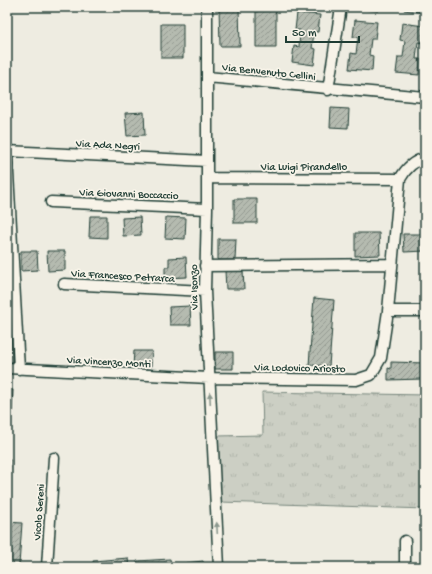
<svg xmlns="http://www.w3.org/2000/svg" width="432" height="574" viewBox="0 0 432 574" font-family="'Gochi Hand',sans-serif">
	<defs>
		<pattern id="grass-tufts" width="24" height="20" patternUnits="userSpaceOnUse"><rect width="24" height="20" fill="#cccfc4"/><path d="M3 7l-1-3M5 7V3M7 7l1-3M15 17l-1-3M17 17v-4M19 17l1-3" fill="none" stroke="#afb3a9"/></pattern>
		<pattern id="park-crowns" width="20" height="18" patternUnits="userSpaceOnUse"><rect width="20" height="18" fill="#cccfc4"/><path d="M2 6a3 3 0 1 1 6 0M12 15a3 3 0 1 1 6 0" fill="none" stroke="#afb3a9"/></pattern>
		<pattern id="building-hatch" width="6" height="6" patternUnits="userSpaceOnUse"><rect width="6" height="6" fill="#b5bbb0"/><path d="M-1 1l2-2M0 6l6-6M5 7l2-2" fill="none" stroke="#939990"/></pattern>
	</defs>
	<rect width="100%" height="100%" fill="#eeece1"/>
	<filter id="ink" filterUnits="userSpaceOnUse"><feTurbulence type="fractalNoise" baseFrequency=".025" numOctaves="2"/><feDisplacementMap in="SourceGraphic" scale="8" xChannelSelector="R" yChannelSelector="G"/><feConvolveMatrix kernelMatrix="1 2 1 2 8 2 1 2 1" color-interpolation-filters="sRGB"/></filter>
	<g filter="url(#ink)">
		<path fill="url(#grass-tufts)" stroke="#76867c" d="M262 392 425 395V509L221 502 218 436 263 435Z"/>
		<path fill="url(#park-crowns)" stroke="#76867c" d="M7 460H11L7 501Z"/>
		<path fill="url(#building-hatch)" stroke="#1f3d34" d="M219 7H239L240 46H220Z
			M256 7H276V47H256Z
			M356 7H378V11L355 8Z
			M405 7H425V13L404 10Z
			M297 13 320 15 318 32H314L312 48 316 49 314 65 292 62 294 46 299 47 300 30H295Z
			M355 20 377 22 375 39H371L369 55 373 56 372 71 349 69 351 53 356 54 358 37H353Z
			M402 23 424 26 422 43 418 42 416 59H420L419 75 396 73 398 57H403L405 41 400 40Z
			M161 24H183V58H161Z
			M331 108 349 109 348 128 330 127Z
			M144 112 145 135 127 136 125 113Z
			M425 180V206H422V181Z
			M234 199H257V223H234Z
			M90 216H107V238L89 237Z
			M140 217 141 235 123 236 122 218Z
			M166 217 186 218 185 239 165 238Z
			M355 233H379L380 255 355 256Z
			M403 234H425V251L404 252Z
			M218 239H236L235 260H218Z
			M21 251H37L38 270 21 271Z
			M47 251H65V270L48 271Z
			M186 257 187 277 165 278V267H169V258Z
			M243 270 244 289H226L225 271Z
			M314 298 334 300 329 366 309 365Z
			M190 306 191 325H170L169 307Z
			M134 351H152L151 367 133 366Z
			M215 352H233V369H215Z
			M391 362 425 363V382H421L422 379 388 380V368L391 369Z
			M7 390H13L12 412H7Z
			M7 522 22 523 19 565H23V567H7Z
			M128 558 129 567H94L93 561Z
			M170 559 171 567H138L137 561Z
			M203 561 204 567H187L186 563Z"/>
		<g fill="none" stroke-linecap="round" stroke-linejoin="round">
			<g stroke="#1f3d34" stroke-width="13">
				<path id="street" d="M207 7V209L205 291 219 567
					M207 77 425 97
					M328 90 341 7
					M7 151 207 161
					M7 155 19 369
					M207 178 400 179
					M51 202 207 209
					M205 266 392 264
					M64 284 205 291
					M388 311H425
					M7 368 209 378 356 380 371 375 381 358 388 311 400 179C406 168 413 161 425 158
					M47 567 54 458
					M405 567V541"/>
			</g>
			<use href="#street" stroke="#f7f3e8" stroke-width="10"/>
		</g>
		<defs><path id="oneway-solid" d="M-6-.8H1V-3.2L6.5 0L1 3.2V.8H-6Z"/></defs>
		<g fill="#8b988e">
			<use href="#oneway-solid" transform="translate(210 398) rotate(-93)"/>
			<use href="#oneway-solid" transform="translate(217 528) rotate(-93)"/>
		</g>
	</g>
	<g text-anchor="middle" stroke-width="3.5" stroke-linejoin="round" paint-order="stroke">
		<g font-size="11" fill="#1f3d34" stroke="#f7f3e8">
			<text transform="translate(269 71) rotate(6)" y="4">Via Benvenuto Cellini</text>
			<text transform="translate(108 144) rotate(3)" y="4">Via Ada Negri</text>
			<text x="304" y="170">Via Luigi Pirandello</text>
			<text transform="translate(129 193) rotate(2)" y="4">Via Giovanni Boccaccio</text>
			<text transform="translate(123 275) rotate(3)" y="4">Via Francesco Petrarca</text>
			<text transform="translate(193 287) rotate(-91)" y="4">Via Isonzo</text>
			<text transform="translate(109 361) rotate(3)" y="4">Via Vincenzo Monti</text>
			<text transform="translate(300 367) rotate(1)" y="4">Via Lodovico Ariosto</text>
			<text transform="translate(38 512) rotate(-86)" y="4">Vicolo Sereni</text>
		</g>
	</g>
	<rect width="432" height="574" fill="none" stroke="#f7f3e8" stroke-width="24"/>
	<rect x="12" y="12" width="408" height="550" fill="none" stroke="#1f3d34" stroke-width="1.5" filter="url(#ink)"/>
	<path d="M286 36v6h73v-6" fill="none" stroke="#1f3d34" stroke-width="2"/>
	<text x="292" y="36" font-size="12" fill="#1f3d34" stroke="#f7f3e8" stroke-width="3" paint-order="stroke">50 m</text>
</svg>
